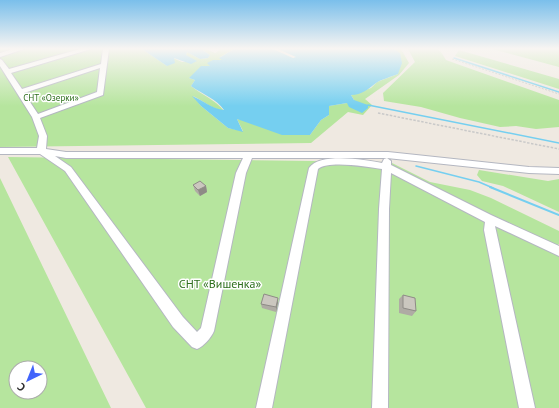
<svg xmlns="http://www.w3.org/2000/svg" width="559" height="408" viewBox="0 0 559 408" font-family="'PT Sans',sans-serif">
	<rect width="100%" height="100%" fill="#efe9e1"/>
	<path fill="#b6e59e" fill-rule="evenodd" d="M0 49H142L167 66 173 58 182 62H196L186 55 187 52 200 59 208 58 210 55 201 49H206L215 53 220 50 218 49H234L220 57 223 60 189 78 195 80 191 86C202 95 216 100 224 111 212 109 204 101 193 96L201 106 228 128 243 131 237 119 310 135 321 120 329 115V106L347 103 354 100 351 95 371 88 377 82 398 74 400 53 394 49H401L409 63 399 75 365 99 372 105 363 115 348 112 311 143 0 147Z
		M408 49H437L441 52 446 60 457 64 559 100V127L536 129 516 126 500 127 460 118 421 107 384 101 383 93 415 62Z
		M492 49H559V67Z
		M459 50 559 79V89L455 56Z
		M8 157 390 162 430 182 470 190 491 198 559 231V244H558L559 245V408H146Z
		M479 170 548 181 559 179V212L503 186 482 181 477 175Z
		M0 178 111 408H0ZM16 368H40V392H16Z"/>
	<path fill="#75cff0" d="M142 49H201L210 55 208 58 200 59 187 52 186 55 197 61 191 64 174 58 175 63 167 66Z
		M234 49H273L293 58 296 57 278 49H394L400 53 402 63 398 74C391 77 382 79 376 83 368 89 362 95 351 95L354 100 368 105V108L362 113 349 107 347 103 329 106V115L321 120 310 135H282L237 119 243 132 228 128 201 106 192 96C203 100 212 109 224 110 217 99 202 94 191 86L195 80 189 78 201 66H210L207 63 213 60H222L219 58Z"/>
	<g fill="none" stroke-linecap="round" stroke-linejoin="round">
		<path stroke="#75cff0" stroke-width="1.5" d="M454 58 559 92
			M368 105 559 143
			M416 166 479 182 493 188"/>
		<path stroke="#75cff0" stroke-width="2" d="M490 187 559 215"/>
		<g stroke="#b4b7c1" stroke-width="2">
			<path id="minor" d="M13 49H24L0 57V53Z
				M80 49H91L11 73 22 89 101 64 103 49H109L103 95 40 118 47 136 46 149 66 152H388L529 167 559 168V174L529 173 387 158 391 161V165L491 215 559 246V256L495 226 535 408H519L484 230 485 222 391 173 389 209 388 408H372L379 209 382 169C368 167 329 160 318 169L272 408H256L309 168C320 152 366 160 382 163L384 159 387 158H252L246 173 214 331C211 338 204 346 197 349L192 347 173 327 65 171 40 154H0V148H37L39 136 32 117 0 66V59L2 60 9 69ZM100 68 97 92 38 114 24 93ZM55 156 66 158H243L236 173 201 328 197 332 183 317 71 167Z"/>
		</g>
		<path stroke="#c9c9c9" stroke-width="1" stroke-dasharray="2 1.5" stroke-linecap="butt" d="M452 59 559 94"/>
		<path stroke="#c9c9c9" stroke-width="1.5" stroke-dasharray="2.5 1.5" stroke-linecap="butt" d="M378 113 559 149"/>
		<use href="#minor" fill="#fff" fill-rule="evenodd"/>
	</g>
	<path fill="#afaba4" d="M193 185 206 186 207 192 200 196 195 191Z
		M403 295 416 311 412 316 399 313V299Z
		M278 302 276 312 262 308 261 304Z"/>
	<path fill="#8e8b86" d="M206 186 207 192 200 196 198 190Z
		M278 298V302L276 312V307Z"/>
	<path fill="#cbc7bf" stroke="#8e8b86" d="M200 181 206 186 198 190 193 185Z
		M264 294 278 298 276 307 261 304Z
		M403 295 415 298 416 311 403 308Z"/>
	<linearGradient id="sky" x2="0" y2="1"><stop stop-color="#7abfeb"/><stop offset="0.46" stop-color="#f8f5f2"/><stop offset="1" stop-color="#f8f5f2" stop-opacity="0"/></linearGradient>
	<rect width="559" height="106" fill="url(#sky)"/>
	<g text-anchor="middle" stroke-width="3" stroke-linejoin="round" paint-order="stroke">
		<g font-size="9" fill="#2c6e1b" stroke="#fff">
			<text x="51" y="101">СНТ «Озерки»</text>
		</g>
		<g font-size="12" fill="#2c6e1b" stroke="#fff">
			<text x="220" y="288">СНТ «Вишенка»</text>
		</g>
	</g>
	<g transform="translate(28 380) rotate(223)"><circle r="19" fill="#ffffff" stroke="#ababab"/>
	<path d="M0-3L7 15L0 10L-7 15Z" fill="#4264fb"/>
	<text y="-6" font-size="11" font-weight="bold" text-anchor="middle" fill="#2e2e2e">С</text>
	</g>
</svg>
